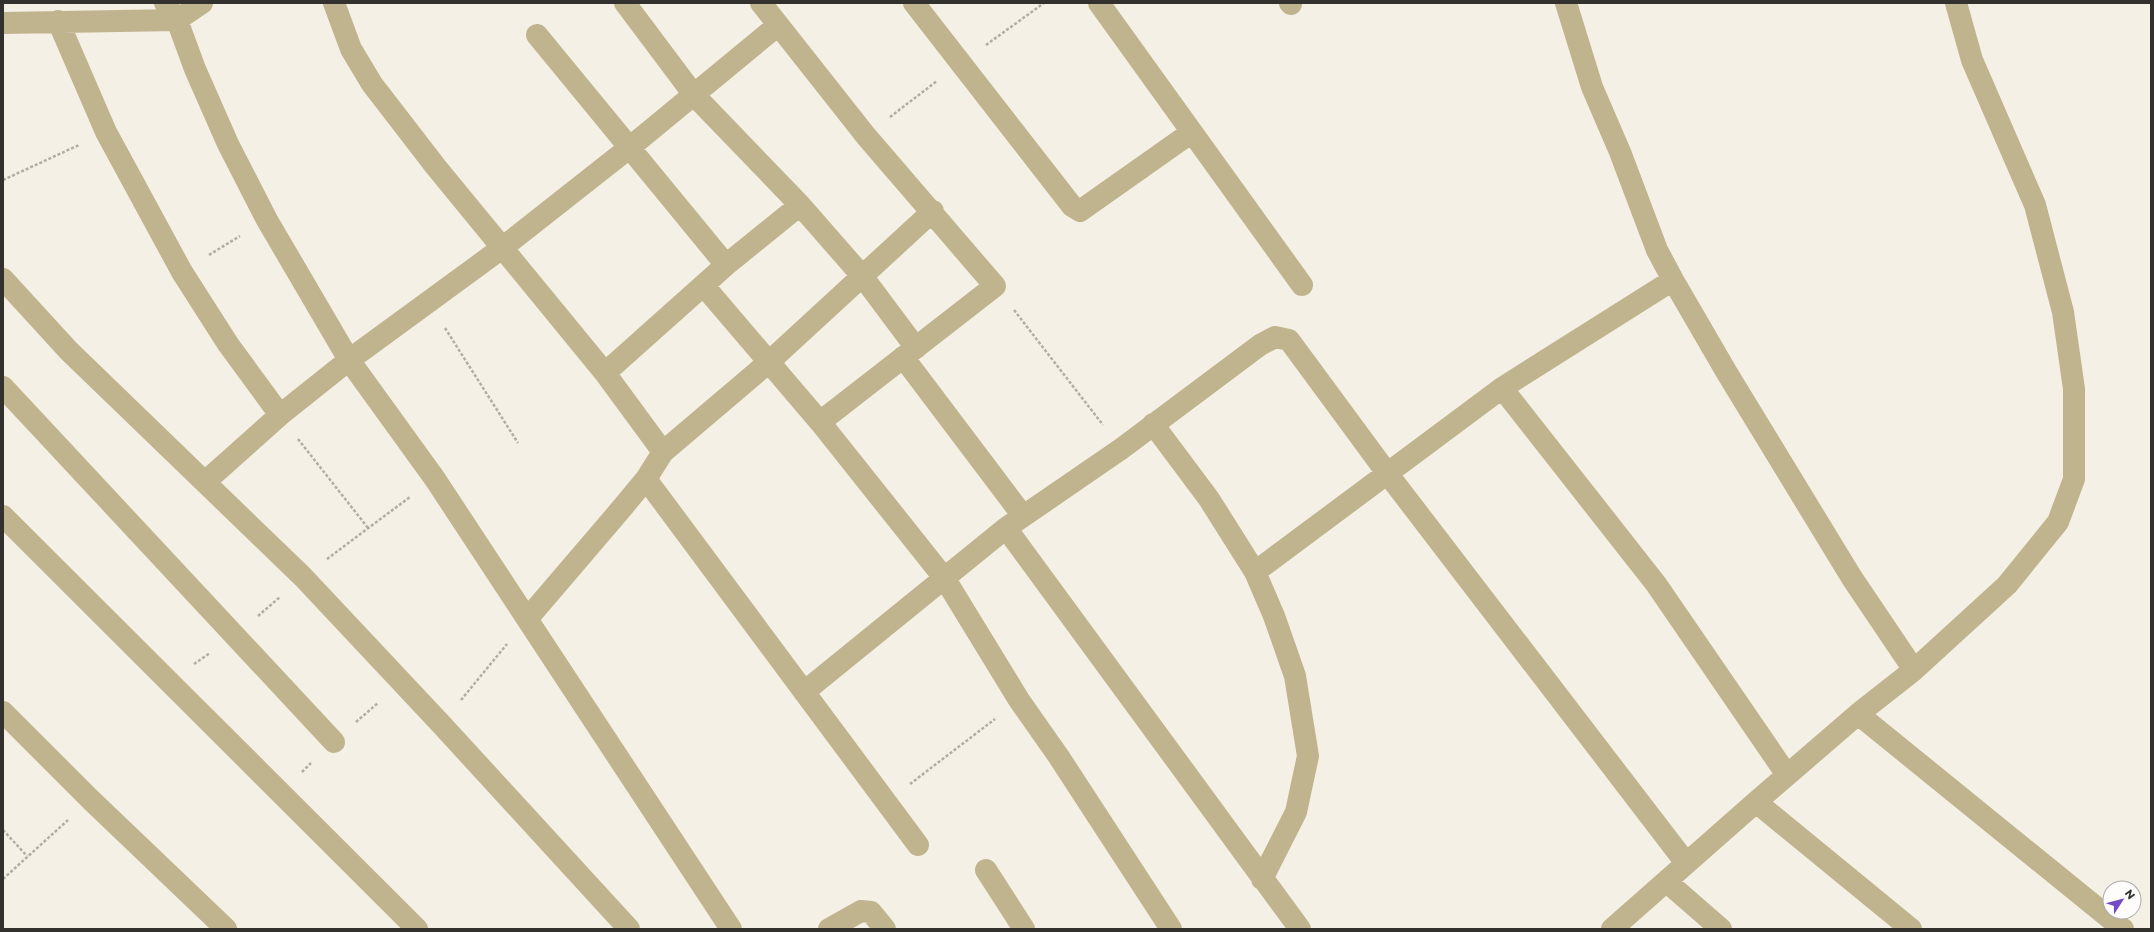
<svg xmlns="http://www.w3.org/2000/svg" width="2154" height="932" viewBox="0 0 2154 932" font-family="Montserrat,sans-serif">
	<rect width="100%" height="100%" fill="#f5f0e5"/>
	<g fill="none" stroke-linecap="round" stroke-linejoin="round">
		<path stroke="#b1ada5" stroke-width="2.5" stroke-dasharray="3 2" stroke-linecap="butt" d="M986 45 1044 3
			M890 117 937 81
			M3 180 79 145
			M209 255 240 236
			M1014 310 1103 425
			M445 328 518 443
			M298 439 368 528
			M327 559 410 497
			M258 616 280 597
			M194 664 210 653
			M461 700 507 644
			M356 722 378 703
			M302 772 311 763
			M910 784 995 719
			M3 830 27 856
			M3 879 68 820"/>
		<path stroke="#c0b48f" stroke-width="22" d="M165 3 177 20 195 69 228 144 267 220 349 360 435 479 731 929
			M334 3 351 49 372 84 436 167 605 373 663 452
			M625 3 694 95 800 205 863 277 916 348
			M761 3 866 136 995 286 820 422
			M914 3 1072 206 1080 211 1192 132
			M1099 3 1302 285
			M1290 3 1291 4
			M1566 3 1592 87 1620 152 1657 250 1673 280 1727 373 1852 578 1914 670
			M58 21 106 132 182 272 228 344 280 415
			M3 23 177 20 202 3
			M537 35 726 265
			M3 279 69 351 303 577 441 724 629 929
			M704 286 820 422 945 579 1019 700 1059 757 1171 929
			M903 357 1023 516
			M605 373 726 265 800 205
			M3 387 334 742
			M1502 388 1656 584 1787 775
			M1153 424 1209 499 1255 572 1274 616 1295 676 1308 756 1296 812 1262 879
			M646 479 918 845
			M205 482 280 415 349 360 502 248 629 148 777 26
			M3 516C142 653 278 792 417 929
			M1006 528 1300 929
			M1255 572 1502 388 1673 280
			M528 618 622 508 646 479 663 452 769 362 933 211
			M804 692 1006 528 1121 449 1260 345 1275 337 1289 340 1387 473 1686 863
			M3 712 91 800 226 929
			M1858 714 2123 929
			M1756 802 1911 929
			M986 870 1024 929
			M1667 882 1721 929
			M829 929 861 911 871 912 885 929
			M1612 929 1756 802 1858 714 1914 670 2007 585 2058 522 2074 479V389L2063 312 2035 205 1972 60 1956 3"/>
	</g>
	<rect width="2154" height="932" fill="none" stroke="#33312d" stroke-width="8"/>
	<g transform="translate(2122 900) rotate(54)"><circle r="19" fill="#fefdfb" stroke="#adaba9"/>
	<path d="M0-3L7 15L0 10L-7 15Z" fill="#724ac2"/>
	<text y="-6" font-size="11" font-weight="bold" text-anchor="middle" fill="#33312d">N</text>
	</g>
</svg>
